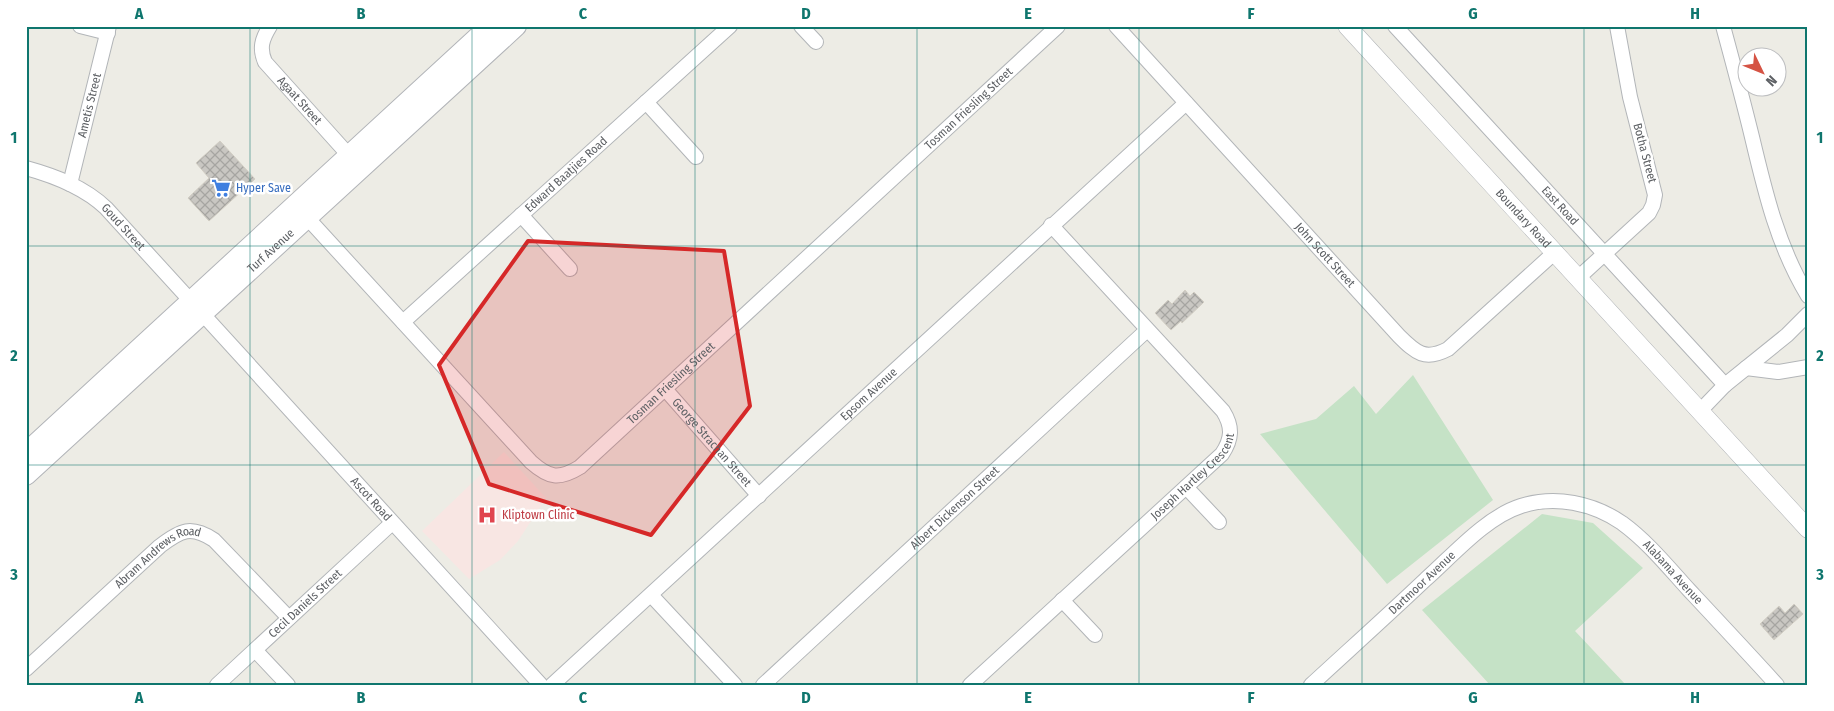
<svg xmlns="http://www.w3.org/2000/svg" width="1834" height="711" viewBox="0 0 1834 711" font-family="'Fira Sans Condensed',sans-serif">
	<defs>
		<pattern id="building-cross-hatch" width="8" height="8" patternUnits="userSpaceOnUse" patternTransform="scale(1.25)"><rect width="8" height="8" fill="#c9c7c2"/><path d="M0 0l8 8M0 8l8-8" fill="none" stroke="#a6a5a1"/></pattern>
	</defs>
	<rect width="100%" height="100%" fill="#edece5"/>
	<path fill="#f8e6e3" d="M504 452 546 498 518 541 500 560 469 579 422 531Z"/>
	<path fill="#c5e2c6" d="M1413 375 1493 500 1387 584 1260 434 1316 419 1354 386 1376 414Z
		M1542 514 1593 523 1643 568 1575 631 1626 685H1490L1422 610Z"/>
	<path fill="url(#building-cross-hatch)" stroke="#d2cec4" d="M220 141 255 179 209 221 188 198 209 178 196 163Z
		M1185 290 1190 296 1194 292 1204 302 1182 323 1181 321 1171 330 1155 313 1168 300 1172 304Z
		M1794 604 1803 614 1774 640 1760 624 1779 606 1785 613Z"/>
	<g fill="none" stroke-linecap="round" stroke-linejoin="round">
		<g stroke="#b2b5b8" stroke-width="16">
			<g id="minor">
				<path d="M80 26 108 33"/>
				<path id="s1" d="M270 26C262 39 259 48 265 62L354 161"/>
				<path d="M801 26 816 42"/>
				<path id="s2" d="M1116 26 1399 336C1416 353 1425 361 1448 349L1554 253"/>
				<path id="s3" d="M1395 26 1725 385"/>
				<path d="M1723 26C1733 63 1743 100 1752 137 1765 192 1778 247 1808 296"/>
				<path d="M646 102 696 157"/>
				<path id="s4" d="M26 168C55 176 84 187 106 208L541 685"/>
				<path id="s5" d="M70 184 109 26"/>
				<path id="s6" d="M301 211 531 462C549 478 559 480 580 467L1058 26"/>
				<path d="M521 215 570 269"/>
				<path d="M1578 278 1649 213 1653 205 1655 195 1630 97 1617 26"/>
				<path id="s7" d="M403 322 730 26"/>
				<path d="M1746 368 1778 372 1808 367"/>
				<path id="s8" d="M665 389 759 496"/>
				<path d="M1700 411 1725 385 1787 335 1808 314"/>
				<path d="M1186 487 1219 522"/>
				<path d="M651 595 735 685"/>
				<path d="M1062 600 1095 635"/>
				<path d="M255 650 288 685"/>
				<path id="s9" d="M26 669 160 546C181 530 191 525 214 540L289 618"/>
				<path id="s10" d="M217 685 392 523"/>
				<path id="s11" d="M552 685 1186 103"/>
				<path id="s12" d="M763 685 1147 330"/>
				<path id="s13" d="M970 685 1222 454C1232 439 1233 427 1223 411L1051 225"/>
				<path id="s14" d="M1311 685C1349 650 1388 615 1426 579 1453 555 1486 517 1521 506 1555 495 1593 503 1622 523 1648 542 1668 567 1689 590 1718 621 1748 653 1777 685"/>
			</g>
		</g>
		<g stroke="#b2b5b8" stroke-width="19">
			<g id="tertiary">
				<path id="s15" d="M1347 26 1808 529"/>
			</g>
		</g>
		<g stroke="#b2b4b8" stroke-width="22">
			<g id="secondary">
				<path d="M26 453 490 26"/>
				<path id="s16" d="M26 475 516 26"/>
			</g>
		</g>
		<use href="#minor" stroke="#fff" stroke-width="14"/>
		<use href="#tertiary" stroke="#fff" stroke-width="18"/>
		<use href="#secondary" stroke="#fff" stroke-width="20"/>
	</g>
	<path fill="#d62828" fill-opacity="0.2" stroke="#d62828" stroke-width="4" stroke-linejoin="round" d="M528 241 724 251 750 406 651 535 489 484 439 365Z"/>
	<path fill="none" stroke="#0f766e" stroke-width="1" stroke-opacity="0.55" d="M250 26V685M472 26V685M695 26V685M917 26V685M1139 26V685M1362 26V685M1584 26V685M26 246H1808M26 465H1808"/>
	<defs>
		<g id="supermarket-bare" transform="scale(1.5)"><path d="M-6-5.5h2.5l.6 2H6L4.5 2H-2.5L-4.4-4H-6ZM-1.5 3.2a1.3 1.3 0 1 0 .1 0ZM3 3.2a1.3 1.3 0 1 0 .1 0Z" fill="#3f7fe0" stroke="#fff" stroke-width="2.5" paint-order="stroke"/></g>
		<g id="hospital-bare" transform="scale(1.5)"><path d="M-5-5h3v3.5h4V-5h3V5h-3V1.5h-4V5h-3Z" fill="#e0444e" stroke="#fff" stroke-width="2.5" paint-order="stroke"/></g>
	</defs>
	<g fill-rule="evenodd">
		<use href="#supermarket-bare" x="221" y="188"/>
		<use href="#hospital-bare" x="487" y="515"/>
	</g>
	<g text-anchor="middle" stroke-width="5" stroke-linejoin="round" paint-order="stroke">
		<g font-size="12" fill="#5d6064" stroke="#fff">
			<text dy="4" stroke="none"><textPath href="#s1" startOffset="90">Agaat Street</textPath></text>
			<text dy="4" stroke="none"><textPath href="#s5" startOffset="81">Ametis Street</textPath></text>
			<text dy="4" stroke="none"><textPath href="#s6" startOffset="924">Tosman Friesling Street</textPath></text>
			<text transform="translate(1645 153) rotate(75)" y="4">Botha Street</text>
			<text dy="4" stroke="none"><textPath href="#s7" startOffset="220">Edward Baatjies Road</textPath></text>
			<text dy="4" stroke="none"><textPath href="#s3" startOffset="244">East Road</textPath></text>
			<text dy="4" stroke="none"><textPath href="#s15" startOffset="261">Boundary Road</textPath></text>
			<text dy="4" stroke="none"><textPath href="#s4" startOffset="116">Goud Street</textPath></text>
			<text dy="4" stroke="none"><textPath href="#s16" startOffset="332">Turf Avenue</textPath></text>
			<text dy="4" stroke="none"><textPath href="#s2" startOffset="310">John Scott Street</textPath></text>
			<text dy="4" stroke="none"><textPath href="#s6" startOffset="519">Tosman Friesling Street</textPath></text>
			<text dy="4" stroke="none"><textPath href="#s11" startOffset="430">Epsom Avenue</textPath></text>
			<text dy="4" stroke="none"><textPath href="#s8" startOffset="71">George Strachan Street</textPath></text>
			<text dy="4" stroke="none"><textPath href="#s13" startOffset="306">Joseph Hartley Crescent</textPath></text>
			<text dy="4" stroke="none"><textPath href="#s4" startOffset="484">Ascot Road</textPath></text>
			<text dy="4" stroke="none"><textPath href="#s12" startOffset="261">Albert Dickenson Street</textPath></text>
			<text dy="4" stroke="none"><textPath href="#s9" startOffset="175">Abram Andrews Road</textPath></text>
			<text dy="4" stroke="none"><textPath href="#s14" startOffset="454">Alabama Avenue</textPath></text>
			<text dy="4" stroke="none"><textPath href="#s14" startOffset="151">Dartmoor Avenue</textPath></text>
			<text dy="4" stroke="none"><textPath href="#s10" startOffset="120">Cecil Daniels Street</textPath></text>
		</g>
		<g font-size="12" fill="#366cbe" stroke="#fff" text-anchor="start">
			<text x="236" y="192">Hyper Save</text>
		</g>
		<g font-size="12" fill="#be3a42" stroke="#fff" text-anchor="start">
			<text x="502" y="519">Kliptown Clinic</text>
		</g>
	</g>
	<rect width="1834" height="711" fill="none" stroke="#ffffff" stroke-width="55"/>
	<g transform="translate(1762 72) rotate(133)"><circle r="24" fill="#ffffff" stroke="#bebfc1"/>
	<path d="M0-4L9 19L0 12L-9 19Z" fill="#d55344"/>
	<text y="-8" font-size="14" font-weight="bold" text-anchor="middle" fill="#5d6064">N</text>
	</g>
	<rect x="28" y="28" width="1778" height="656" fill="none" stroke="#0f766e" stroke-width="2"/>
	<g font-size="16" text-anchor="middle" font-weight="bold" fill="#0f766e">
		<text x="139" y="19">A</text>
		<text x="361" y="19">B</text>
		<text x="583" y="19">C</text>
		<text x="806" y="19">D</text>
		<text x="1028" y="19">E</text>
		<text x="1251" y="19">F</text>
		<text x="1473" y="19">G</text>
		<text x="1695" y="19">H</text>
		<text x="14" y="143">1</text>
		<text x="1820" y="143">1</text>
		<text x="14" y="361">2</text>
		<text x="1820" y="361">2</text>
		<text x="14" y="580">3</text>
		<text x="1820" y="580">3</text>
		<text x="139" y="703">A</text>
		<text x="361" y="703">B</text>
		<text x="583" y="703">C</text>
		<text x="806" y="703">D</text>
		<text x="1028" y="703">E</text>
		<text x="1251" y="703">F</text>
		<text x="1473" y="703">G</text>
		<text x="1695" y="703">H</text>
	</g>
</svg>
